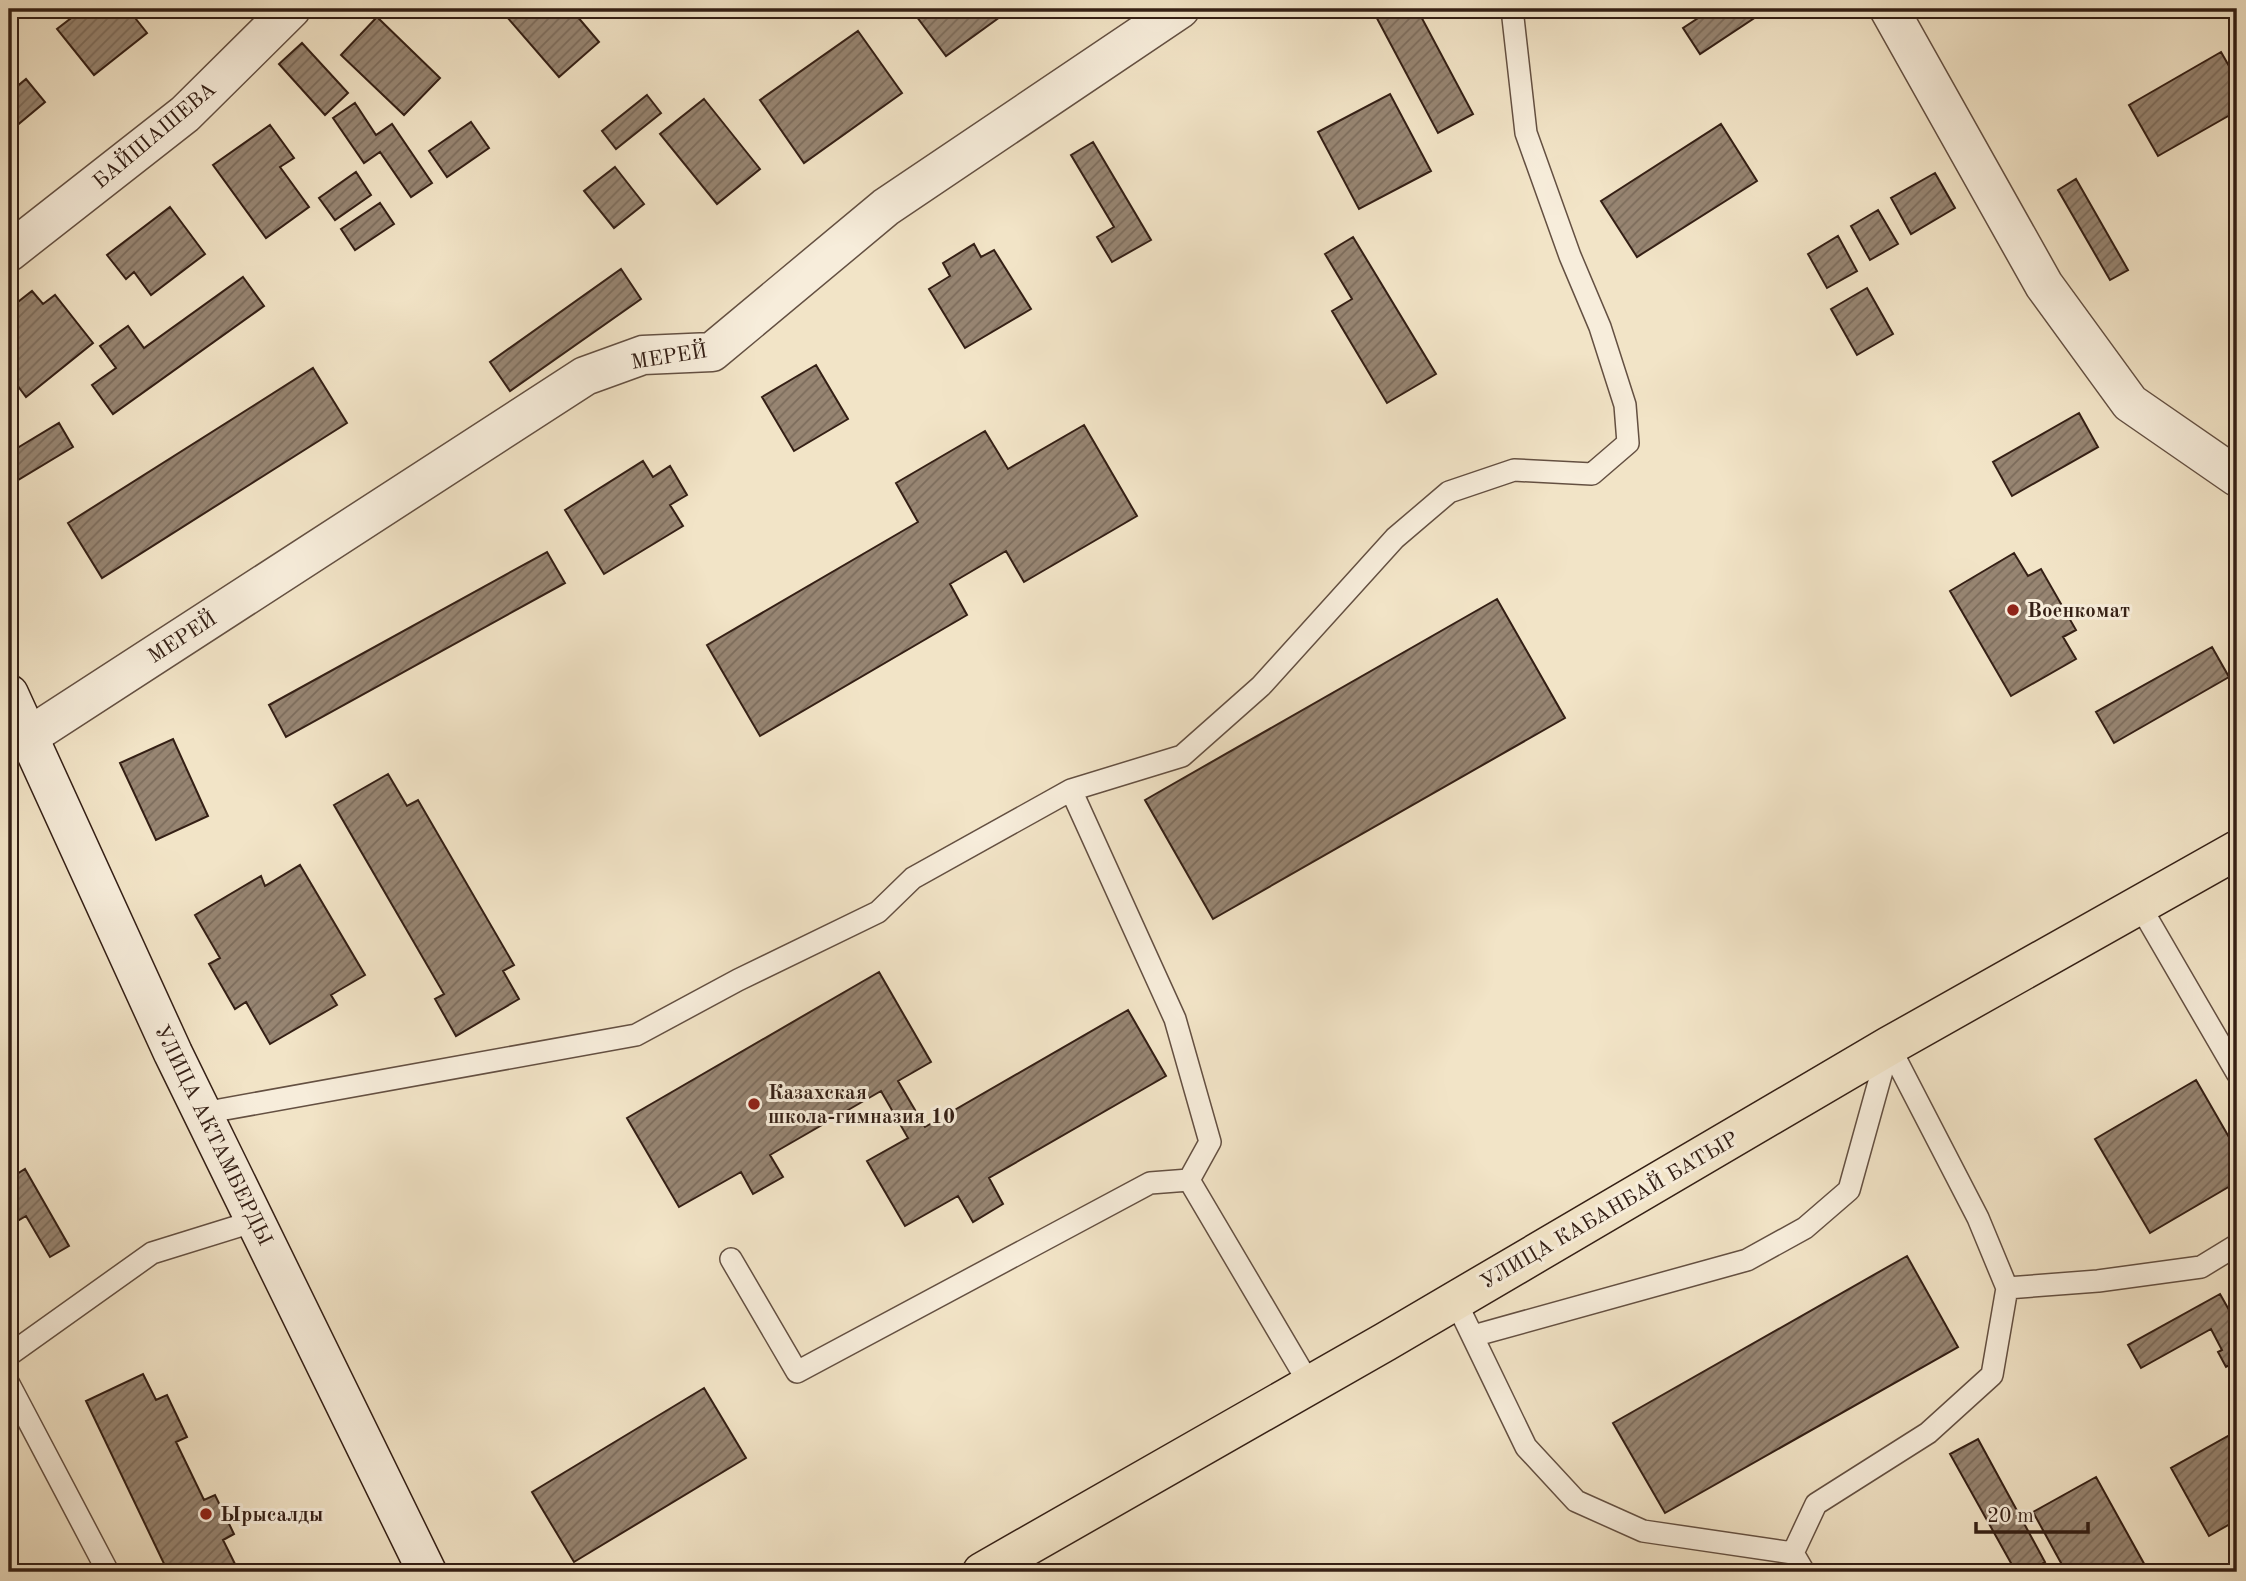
<svg xmlns="http://www.w3.org/2000/svg" width="2246" height="1581" viewBox="0 0 2246 1581" font-family="'Old Standard TT',serif">
	<defs>
		<pattern id="building-hatch" width="6" height="6" patternUnits="userSpaceOnUse" patternTransform="scale(1.75)"><rect width="6" height="6" fill="#978572"/><path d="M-1 1l2-2M0 6l6-6M5 7l2-2" fill="none" stroke="#7c6c5c"/></pattern>
	</defs>
	<rect width="100%" height="100%" fill="#f2e4c7"/>
	<filter id="stains"><feTurbulence type="fractalNoise" baseFrequency=".00286" numOctaves="4"/><feColorMatrix values="0 0 0 0 .2 0 0 0 0 .09 0 0 0 0 .02 0 0 0 .5 -.17"/></filter>
	<radialGradient id="worn" r=".72"><stop offset=".6" stop-color="#630" stop-opacity="0"/><stop offset="1" stop-color="#630" stop-opacity=".3"/></radialGradient>
	<path fill="url(#building-hatch)" stroke="#341f15" stroke-width="2" d="M83 9H128L147 33 94 75 57 29Z
		M500 9H571L599 42 559 77Z
		M911 9H1011L946 56Z
		M1372 9H1417L1473 114 1438 133Z
		M1712 9H1768L1700 54 1683 28Z
		M377 17 440 78 404 115 341 55Z
		M858 31 902 93 804 163 760 100Z
		M302 43 348 93 325 115 279 64Z
		M2221 52 2237 80V111L2158 156 2129 105Z
		M26 79 45 102 9 132V93Z
		M1390 94 1431 171 1359 209 1318 132Z
		M647 95 661 113 616 149 602 131Z
		M704 99 760 169 717 204 660 134Z
		M355 103 376 135 392 124 432 183 411 197 380 152 364 163 333 118Z
		M471 122 489 148 447 177 429 151Z
		M1721 124 1757 181 1637 257 1601 201Z
		M270 125 294 158 280 167 309 207 266 238 213 165Z
		M1093 142 1151 240 1112 262 1097 237 1114 227 1071 155Z
		M615 167 644 204 614 228 584 191Z
		M356 172 371 195 335 220 319 198Z
		M1935 173 1955 208 1911 234 1891 198Z
		M2076 179 2128 270 2110 280 2058 190Z
		M380 203 394 224 355 250 341 229Z
		M170 207 205 254 151 295 134 272 126 279 107 255Z
		M1878 210 1898 244 1870 260 1851 226Z
		M1838 236 1857 271 1827 288 1808 254Z
		M1353 237 1436 374 1387 403 1332 311 1352 299 1325 254Z
		M974 244 981 257 994 250 1031 309 965 348 929 289 950 276 943 263Z
		M621 269 641 299 510 391 490 362Z
		M243 277 264 306 113 414 92 385 116 368 100 346 128 326 144 348Z
		M1867 288 1893 334 1857 355 1831 309Z
		M32 291 43 304 55 295 93 343 26 397 9 374V331L15 327 9 319V309Z
		M816 365 848 419 794 451 762 397Z
		M313 368 347 423 102 578 68 523Z
		M2079 413 2098 447 2012 496 1993 462Z
		M59 423 73 447 18 480 9 464V453Z
		M1084 425 1137 516 1024 582 1006 551 950 584 967 615 760 736 707 645 918 522 896 483 985 431 1008 469Z
		M643 461 653 477 670 466 687 495 670 505 683 526 604 574 565 510Z
		M547 552 565 583 286 737 269 705Z
		M2014 553 2028 576 2041 569 2076 630 2063 637 2076 659 2011 696 1950 591Z
		M1497 599 1565 718 1213 919 1145 800Z
		M2212 647 2229 677 2114 743 2096 712Z
		M173 739 208 816 156 840 120 763Z
		M388 774 407 806 418 800 514 965 503 971 519 999 456 1036 435 999 444 994 334 805Z
		M300 865 365 975 331 995 337 1005 270 1044 246 1002 235 1009 209 964 220 958 195 915 261 876 265 886Z
		M879 972 931 1062 898 1081 925 1127 1128 1010 1166 1076 989 1178 1003 1204 973 1222 958 1196 905 1226 867 1161 908 1138 881 1091 770 1155 783 1177 753 1194 741 1172 679 1207 627 1118Z
		M2196 1080 2237 1151V1182L2150 1233 2095 1139Z
		M25 1169 69 1246 50 1257 26 1216 9 1226V1179Z
		M1907 1256 1958 1347 1665 1513 1613 1423Z
		M2220 1294 2237 1324V1361L2226 1367 2218 1352 2222 1350 2211 1329 2141 1368 2128 1345Z
		M143 1374 156 1400 167 1395 187 1437 176 1442 204 1500 215 1495 234 1534 223 1540 239 1572H168L86 1401Z
		M704 1388 746 1458 574 1562 532 1492Z
		M2237 1431V1520L2209 1536 2171 1468Z
		M1978 1439 2045 1562 2027 1572H2016L1950 1454Z
		M2096 1477 2147 1569 2142 1572H2066L2033 1512Z"/>
	<g fill="none" stroke-linecap="round" stroke-linejoin="round">
		<g stroke="#645042" stroke-width="24">
			<path id="service" d="M1071 790 1182 756 1261 686 1395 538 1449 492 1514 470 1592 474 1628 443 1625 405 1600 327 1570 256 1526 133 1512 9
				M2140 906 2237 1073
				M203 1113 636 1035 738 980 878 912 913 878 1071 790 1175 1019 1210 1142 1189 1180
				M731 1259 797 1372 1150 1183 1189 1180 1310 1385
				M2007 1288 2098 1281 2201 1267 2237 1245
				M1455 1300 1526 1447 1576 1501 1643 1531 1793 1553
				M1473 1336 1747 1260 1805 1228 1849 1190 1889 1046
				M9 1355 152 1253 255 1221
				M9 1384 108 1572
				M1804 1572 1793 1553 1816 1504 1928 1433 1992 1375 2007 1288 1978 1218 1889 1046"/>
		</g>
		<g stroke="#645042" stroke-width="41">
			<path id="minor" d="M1889 9 2044 285 2130 403 2237 477
				M9 252 185 114 291 9
				M28 737 585 376 643 355 712 352 886 207 1180 9"/>
		</g>
		<g stroke="#341f15" stroke-width="41">
			<path id="secondary" d="M9 694 173 1053 427 1572"/>
		</g>
		<g stroke="#341f15" stroke-width="41">
			<path id="primary" d="M982 1572 1385 1342 1889 1046 2237 850"/>
		</g>
		<use href="#service" stroke="#f7eddb" stroke-width="21"/>
		<use href="#minor" stroke="#f7eddb" stroke-width="38"/>
		<use href="#secondary" stroke="#f7eddb" stroke-width="38"/>
		<use href="#primary" stroke="#f2e4c7" stroke-width="38"/>
	</g>
	<g fill="#8f2418" stroke="#f7eddb" stroke-width="2.5">
		<circle cx="2013" cy="610" r="7"/>
		<circle cx="754" cy="1104" r="7"/>
		<circle cx="206" cy="1514" r="7"/>
	</g>
	<g text-anchor="middle" stroke-width="6" stroke-linejoin="round" paint-order="stroke">
		<g font-size="21" fill="#341f15" stroke="#f7eddb">
			<text transform="translate(154 135) rotate(-40)" y="7">БАЙШАШЕВА</text>
			<text transform="translate(669 356) rotate(-9)" y="7">МЕРЕЙ</text>
			<text transform="translate(182 637) rotate(-33)" y="7">МЕРЕЙ</text>
			<text transform="translate(214 1135) rotate(64)" y="7">УЛИЦА АКТАМБЕРДЫ</text>
			<text transform="translate(1609 1210) rotate(-30)" y="7">УЛИЦА КАБАНБАЙ БАТЫР</text>
		</g>
		<g font-size="21" font-weight="bold" fill="#341f15" stroke="#f7eddb" text-anchor="start">
			<text x="2027" y="617">Военкомат</text>
			<text x="768" y="1099">Казахская<tspan x="768" dy="24">школа-гимназия 10</tspan></text>
			<text x="220" y="1521">Ырысалды</text>
		</g>
	</g>
	<rect width="2246" height="1581" fill="none" stroke="#f2e4c7" stroke-width="35"/>
	<rect x="10" y="10" width="2225" height="1560" fill="none" stroke="#341f15" stroke-width="3.5"/>
	<rect x="18" y="18" width="2211" height="1546" fill="none" stroke="#341f15" stroke-width="2"/>
	<path d="M1976 1522v10h112v-10" fill="none" stroke="#341f15" stroke-width="3.5"/>
	<text x="1987" y="1522" font-size="21" fill="#341f15" stroke="#f7eddb" stroke-width="5" paint-order="stroke">20 m</text>
	<rect width="100%" height="100%" filter="url(#stains)"/>
	<rect width="100%" height="100%" fill="url(#worn)"/>
</svg>
